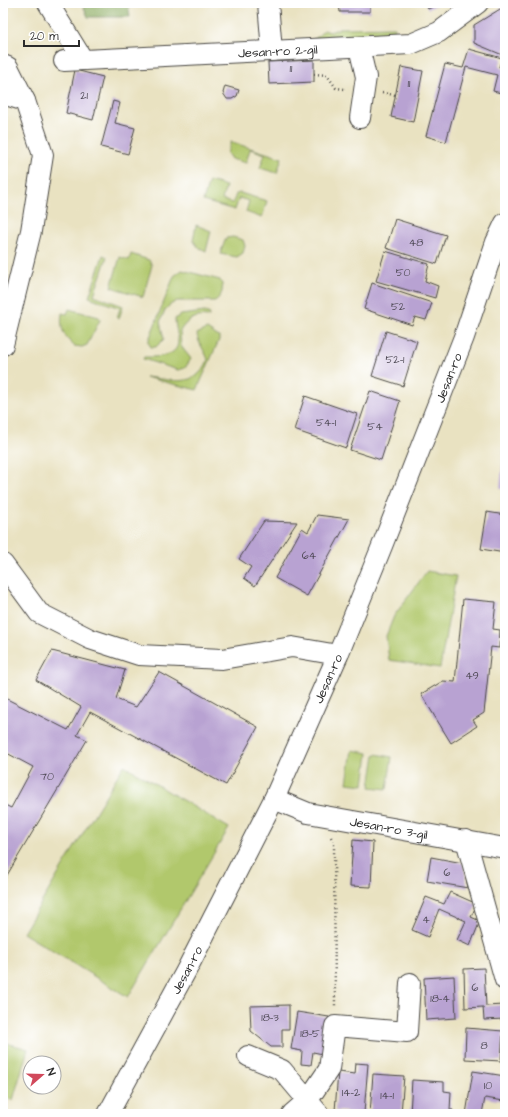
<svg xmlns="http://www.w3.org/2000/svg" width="508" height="1117" viewBox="0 0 508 1117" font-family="'Architects Daughter',sans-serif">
	<rect width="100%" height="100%" fill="#fff"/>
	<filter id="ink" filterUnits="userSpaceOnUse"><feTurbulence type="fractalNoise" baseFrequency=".025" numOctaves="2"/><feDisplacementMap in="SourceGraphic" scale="8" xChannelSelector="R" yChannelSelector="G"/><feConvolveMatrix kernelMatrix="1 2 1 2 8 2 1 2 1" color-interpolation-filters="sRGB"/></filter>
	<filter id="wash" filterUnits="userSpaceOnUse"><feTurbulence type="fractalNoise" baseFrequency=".012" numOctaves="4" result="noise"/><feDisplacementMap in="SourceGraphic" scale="16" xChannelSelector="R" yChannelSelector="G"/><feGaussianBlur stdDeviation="0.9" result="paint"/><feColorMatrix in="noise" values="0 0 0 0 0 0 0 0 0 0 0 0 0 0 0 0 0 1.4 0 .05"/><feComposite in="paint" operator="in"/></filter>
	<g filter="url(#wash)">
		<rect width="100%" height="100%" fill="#e9e2c1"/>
		<path fill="#b1c86c" stroke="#6e7a4c" d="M395 27 394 41 314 40 324 30 330 32 340 28Z
			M231 142 282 158 277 173 260 168 265 154 250 149 246 163 231 159 227 153Z
			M209 181 226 186 222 200 233 203 236 194 240 193 267 201 262 218 246 212 249 201 239 198 235 210 203 201Z
			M196 225 211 231 206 251 198 247 193 240Z
			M233 237 243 240 245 246 243 253 237 257 220 254 226 238Z
			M131 254 149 260 152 265 143 297 111 287 120 257 129 260Z
			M103 255 107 257 94 295 123 306 119 319 117 318 120 308 89 297Z
			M182 270 220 280C225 288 222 296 215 301H177L170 305 165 310 160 322 164 339 156 347H151L148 342 174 276Z
			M69 309 99 317 100 320 87 345 82 347 74 346C63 336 60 328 62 313L67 314Z
			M205 312 210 314 208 317C195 315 187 320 180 331L181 346 191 359 185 368 178 370 143 359 144 357C155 357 178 358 178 341 178 334 175 327 175 319L180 315Z
			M207 329 219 337V340L197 390 145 377C169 379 196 390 208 360 205 350 198 344 197 334Z
			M427 571 456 576 440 668 389 660 386 636 394 616Z
			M352 750 368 753 364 785 347 783Z
			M375 754 392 757 387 789 370 787Z
			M124 765 229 828 128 997 23 933Z
			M3 1042 28 1049 13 1100 3 1097Z"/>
		<path fill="#8cac60" stroke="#5c6c46" d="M82 3H128L130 17H88Z"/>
		<g id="blocks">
			<path fill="#b8a2d2" d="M339 3H370V12H340Z
				M425 3H441L428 9Z
				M505 6V56L474 43V25Z
				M469 49 502 58 499 67 505 69V94L493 91 497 75 466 67 446 142 426 136 445 64 463 68Z
				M314 60V82L269 84 268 62Z
				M401 67 423 71 413 122 391 117Z
				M75 70 103 77 93 120 66 113Z
				M225 86 239 90 237 96 232 99H227L223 93Z
				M113 101 120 103 115 123 135 128 128 154 101 147Z
				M395 219 446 235 437 264 386 248Z
				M385 251 429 264 425 281 438 286 435 298 376 281Z
				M372 283 432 303 426 320 415 317 412 325 364 309Z
				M386 331 417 341 403 386 372 376Z
				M370 391 400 401 381 460 350 450Z
				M305 396 357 414 346 448 294 430Z
				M504 443H505V489H500Z
				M487 512 505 515V553L481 549Z
				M317 515 349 519 307 596 275 578 302 528 308 532Z
				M264 521 297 522 255 586 244 578 251 567 239 559Z
				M463 599 496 602 493 629 500 630 499 648 491 647 484 713 473 720 477 726 451 743 421 694 443 681 455 682Z
				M52 651 125 670 116 699 136 707 159 672 258 727 226 785 90 712 77 735 87 740 3 882V804L11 808 33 767 3 751V697L68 730 81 707 36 680Z
				M353 840 373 842 371 887 350 886Z
				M431 857 463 863 468 888 427 881Z
				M450 892 477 904 471 917 480 921 470 946 457 940 466 921 439 909 428 937 412 930 426 897 444 904Z
				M484 968 486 1006 503 1005 504 1019 484 1020 483 1007 465 1008 464 969Z
				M454 976 456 1018 426 1020 424 978Z
				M289 1005V1029H282V1047H271L251 1031 250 1006Z
				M297 1012 329 1017 323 1054 313 1052 311 1065 301 1064 302 1051 291 1049Z
				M466 1028 503 1031 501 1061 465 1059Z
				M356 1063 368 1064 364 1113 335 1111 338 1072 355 1074Z
				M473 1071 505 1076 504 1101 485 1098 482 1114H466Z
				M373 1074 404 1076 401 1114H370Z
				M412 1080 444 1082V1091L451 1092 450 1110H453V1114H410Z"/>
		</g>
	</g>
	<g filter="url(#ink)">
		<use href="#blocks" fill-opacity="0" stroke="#484642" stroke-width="1"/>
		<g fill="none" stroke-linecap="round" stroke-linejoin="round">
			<g stroke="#484642" stroke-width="22">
				<g id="minor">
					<path d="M48 3 83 60"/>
					<path d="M268 3 272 51"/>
					<path d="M359 47 366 77 360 118"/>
					<path id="s1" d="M64 61 411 44 439 32 478 3"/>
					<path d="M3 65 8 67 25 101 43 155 31 231 3 345"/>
					<path d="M3 94 25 101"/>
					<path d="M3 564 39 613 90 639 139 655 222 659 292 647 338 655"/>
					<path id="s2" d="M274 799 308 813 505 848"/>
					<path d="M466 840 505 980"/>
					<path d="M248 1056 282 1070 319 1114"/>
					<path id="s3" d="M108 1114 186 971 274 799 338 655 382 546 464 337 496 242 505 223"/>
					<path d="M292 1114 308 1100 329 1069 335 1026 407 1032 410 983"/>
				</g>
			</g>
			<path stroke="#484642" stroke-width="2.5" stroke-dasharray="1 3" stroke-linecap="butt" d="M314 74 327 75 336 88 345 89
				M382 93 395 95
				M331 837 334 843 335 1007"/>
			<use href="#minor" stroke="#fff" stroke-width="20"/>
		</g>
	</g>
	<g text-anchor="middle" stroke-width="4" stroke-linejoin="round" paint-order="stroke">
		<g font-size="11" fill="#4e4955">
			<text x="291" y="72">11</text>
			<text x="409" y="87">11</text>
			<text x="84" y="99">21</text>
			<text x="416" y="246">48</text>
			<text x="403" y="276">50</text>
			<text x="398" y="310">52</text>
			<text x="395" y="363">52-1</text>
			<text x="326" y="426">54-1</text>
			<text x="375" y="430">54</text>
			<text x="309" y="559">64</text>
			<text x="472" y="679">49</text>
			<text x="47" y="780">70</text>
			<text x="447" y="876">6</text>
			<text x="426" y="923">4</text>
			<text x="475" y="991">6</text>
			<text x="440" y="1002">18-4</text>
			<text x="270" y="1021">18-3</text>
			<text x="310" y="1037">18-5</text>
			<text x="484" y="1049">8</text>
			<text x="488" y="1089">10</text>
			<text x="351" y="1096">14-2</text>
			<text x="387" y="1099">14-1</text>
		</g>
		<g font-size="13" fill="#2b2b2b" stroke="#fff">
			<text dy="5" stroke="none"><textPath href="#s1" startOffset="214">Jesan-ro 2-gil</textPath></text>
			<text dy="5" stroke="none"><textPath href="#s3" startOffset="812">Jesan-ro</textPath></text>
			<text dy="5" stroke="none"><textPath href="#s3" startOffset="488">Jesan-ro</textPath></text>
			<text dy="5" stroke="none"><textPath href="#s2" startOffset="119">Jesan-ro 3-gil</textPath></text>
			<text dy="5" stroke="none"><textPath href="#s3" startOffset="164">Jesan-ro</textPath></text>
		</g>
	</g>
	<rect width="508" height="1117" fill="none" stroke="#fff" stroke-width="16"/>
	<g transform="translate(42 1075) rotate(70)"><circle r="19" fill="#ffffff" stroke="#aaaaaa"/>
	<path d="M0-3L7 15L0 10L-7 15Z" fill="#d1495b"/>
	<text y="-6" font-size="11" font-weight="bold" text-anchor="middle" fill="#2b2b2b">N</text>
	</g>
	<path d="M24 40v6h55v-6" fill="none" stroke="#2b2b2b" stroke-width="2"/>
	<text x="30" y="40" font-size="12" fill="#2b2b2b" stroke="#ffffff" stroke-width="3" paint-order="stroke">20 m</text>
</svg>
